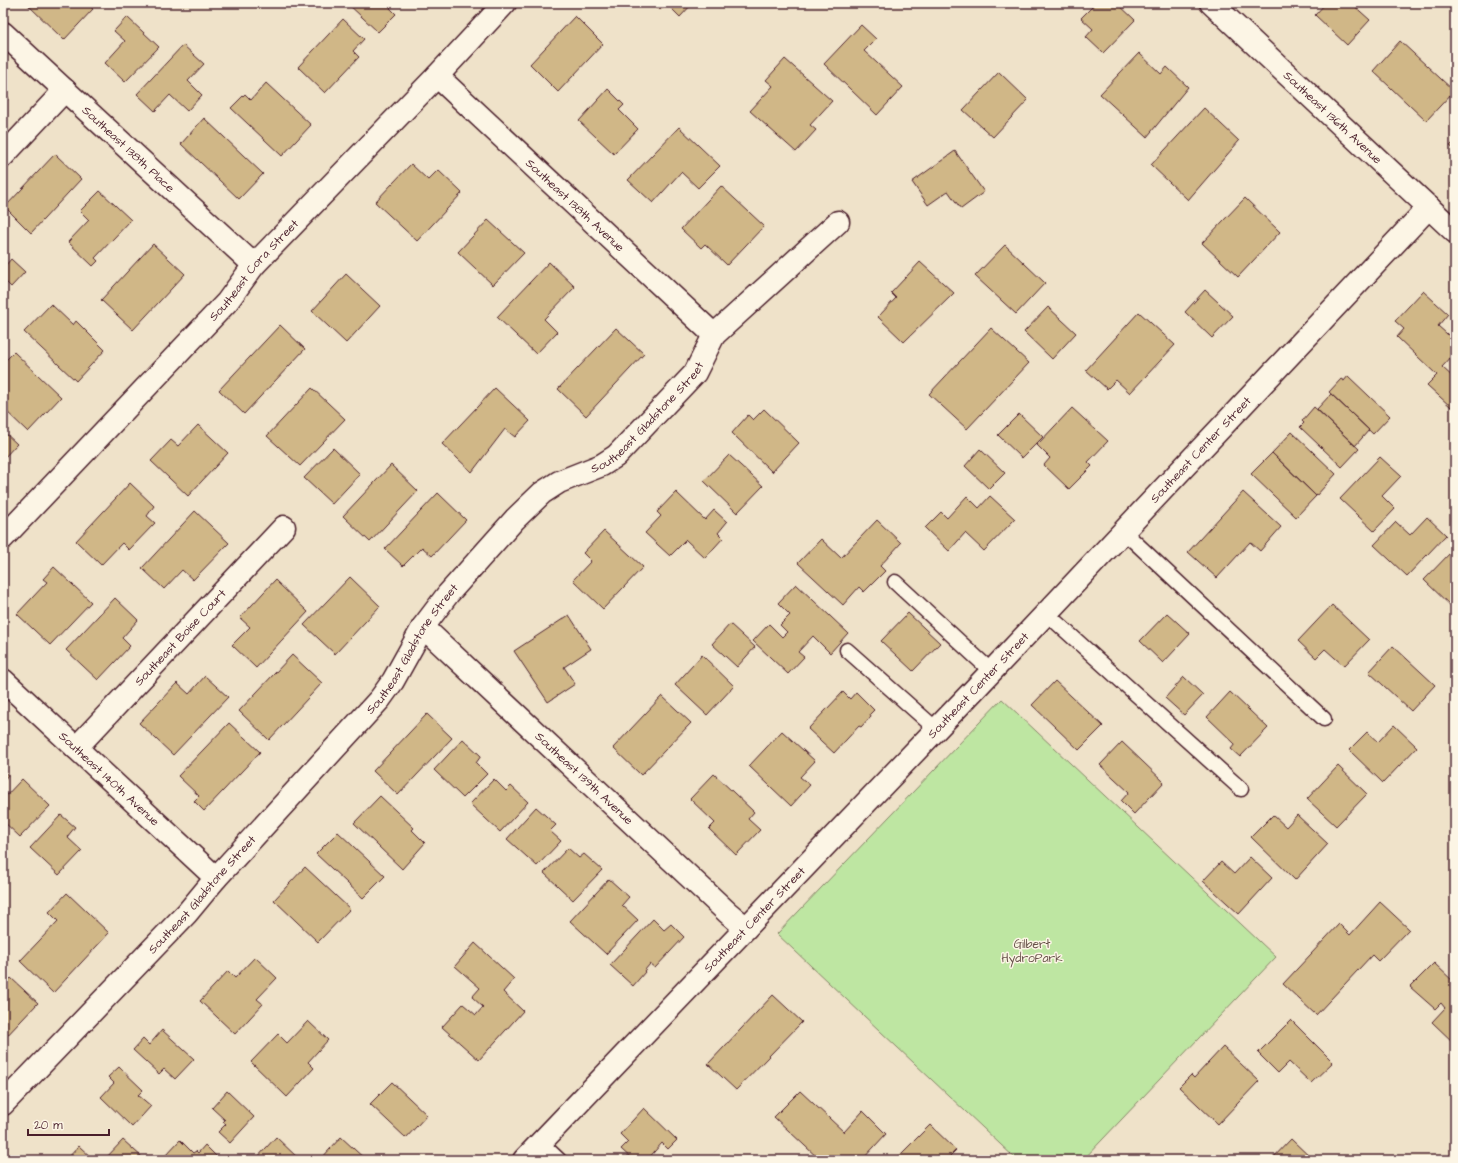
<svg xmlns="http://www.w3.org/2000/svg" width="1458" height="1163" viewBox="0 0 1458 1163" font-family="'Architects Daughter',sans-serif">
	<rect width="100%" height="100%" fill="#efe2c9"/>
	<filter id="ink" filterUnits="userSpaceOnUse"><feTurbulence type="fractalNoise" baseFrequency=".025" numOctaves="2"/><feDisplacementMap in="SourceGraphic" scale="8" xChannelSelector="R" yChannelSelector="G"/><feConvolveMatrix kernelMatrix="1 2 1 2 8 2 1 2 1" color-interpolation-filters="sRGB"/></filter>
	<g filter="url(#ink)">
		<path fill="#bee6a2" stroke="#848266" d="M1002 699 1276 957 1083 1160H1017L777 934Z"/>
		<path fill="#d0b787" stroke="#4a1f2b" d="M26 3H86L93 9 64 40Z
			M347 3H395L390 8 396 14 378 32Z
			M653 3H693L680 17 666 3 660 10Z
			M1096 3H1117L1135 20 1103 53 1086 37 1093 29 1081 18Z
			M1326 3H1351L1370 20 1347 45 1315 15Z
			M575 16 603 44 558 92 530 64Z
			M127 17 159 47 125 82 105 63 125 41 114 31Z
			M343 19 364 39 353 51 359 57 325 93 298 67Z
			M861 25 876 39 864 51 903 87 877 115 824 64Z
			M1400 41 1454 91 1426 121 1373 71Z
			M183 45 204 64 188 81 202 95 187 111 170 95 155 111 137 94Z
			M1139 53 1161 74 1167 67 1188 87 1147 137 1100 94Z
			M785 59 832 101 810 125 816 130 796 152 750 111 773 86 766 80Z
			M999 72 1028 100 993 137 963 110Z
			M266 83 311 125 282 156 231 108 245 94 251 100Z
			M608 89 624 105 619 110 638 129 614 154 579 121Z
			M3 92 9 98 3 104Z
			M1204 108 1239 141 1188 200 1151 165Z
			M204 118 263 174 239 199 181 144Z
			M679 127 720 166 698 188 681 172 653 203 628 180Z
			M1455 141V150L1450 146Z
			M955 151 984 192 961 209 948 191 928 205 912 182Z
			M55 154 81 179 31 233 5 207Z
			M411 164 428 180 438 170 462 193 417 241 375 202Z
			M721 186 764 226 727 265 705 244 701 248 681 229Z
			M100 191 131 220 95 258 98 261 93 266 68 242 89 220 80 211Z
			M1245 198 1280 232 1238 277 1202 243Z
			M488 220 524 253 493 285 458 252Z
			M153 244 185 274 133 330 101 300Z
			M1005 245 1045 283 1016 314 975 276Z
			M11 259 25 272 11 287 5 281 3 283V263L5 266Z
			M549 262 575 287 544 319 557 332 536 354 497 317Z
			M920 262 954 293 904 342 878 317 896 298 891 293Z
			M346 274 380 306 346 343 312 311Z
			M1205 290 1233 316 1212 338 1185 312Z
			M1423 291 1448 314 1438 326 1455 341V353L1442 367 1455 379V403L1451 407 1427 385 1437 375 1397 337 1404 329 1395 321Z
			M51 304 73 325 76 321 105 350 76 381 24 332Z
			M1048 307 1076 333 1052 359 1024 332Z
			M1139 312 1175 345 1130 393 1116 380 1107 389 1086 370Z
			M280 325 305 349 244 414 219 390Z
			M616 328 644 354 586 416 558 389Z
			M991 328 1029 363 967 429 929 394Z
			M14 352 61 397 28 432 3 408V363Z
			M1348 376 1390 416 1373 434 1329 392 1341 379 1344 381Z
			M312 388 345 419 300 466 267 436Z
			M495 388 530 421 515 437 505 429 472 472 442 444Z
			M1331 394 1369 430 1355 446 1317 409Z
			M1314 407 1359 449 1342 467 1300 427 1304 423 1302 421Z
			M1072 408 1108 441 1088 462 1092 466 1069 489 1044 465 1050 458 1037 445Z
			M764 409 799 443 772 472 732 433 748 415 753 420Z
			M1019 414 1043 437 1022 458 998 435Z
			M198 425 228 453 188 496 151 461 171 440 178 446Z
			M3 431 17 444 3 459Z
			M1292 432 1336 474 1316 496 1272 453Z
			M333 448 360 474 332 504 304 478Z
			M980 449 1005 473 989 489 965 466Z
			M1272 453 1316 496 1296 517 1251 474Z
			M729 455 763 486 737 513 704 481Z
			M1380 457 1401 476 1382 496 1395 509 1374 531 1340 499Z
			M391 465 418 491 370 542 343 516Z
			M130 483 154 506 147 516 155 523 129 550 122 543 101 565 76 541Z
			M676 492 705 520 714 510 727 522 718 533 723 538 705 558 686 540 670 556 645 533 661 516 657 512Z
			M1243 492 1281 527 1260 551 1250 542 1217 578 1188 552Z
			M438 493 466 520 432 556 422 547 403 566 385 549Z
			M967 496 979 508 990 496 1015 519 984 551 965 533 949 551 925 528 941 512 947 518Z
			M195 511 229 543 193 580 182 570 164 589 142 568Z
			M1427 517 1446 535 1407 576 1374 545 1396 522 1410 535Z
			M877 520 901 543 880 566 885 571 864 592 859 587 843 605 798 563 821 539 841 558Z
			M604 531 643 567 603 609 573 580 591 561 583 553Z
			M1452 551 1455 554V610L1424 580Z
			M54 567 91 602 50 645 17 614 47 582 43 579Z
			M350 577 380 606 335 654 304 625Z
			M275 580 308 612 256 668 232 645 250 627 240 618Z
			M796 584 848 633 830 653 813 636 798 652 804 657 788 674 753 641 769 624 782 637 787 632 780 625 790 615 778 603Z
			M115 598 138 620 122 638 130 646 98 680 66 650Z
			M1332 605 1369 640 1344 666 1325 649 1316 658 1298 641Z
			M908 613 940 643 913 671 881 641Z
			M1167 613 1190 634 1163 663 1140 641Z
			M569 615 591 649 564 667 575 684 548 702 514 651Z
			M730 624 755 647 737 667 712 644Z
			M1393 646 1435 685 1411 711 1369 672Z
			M292 655 322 683 269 740 239 711Z
			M702 655 734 686 707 715 675 685Z
			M205 676 228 697 173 755 139 723 177 683 189 694Z
			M1184 677 1203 695 1184 715 1165 698Z
			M1055 681 1103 726 1079 750 1032 705Z
			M843 692 850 699 856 692 874 710 870 714 871 716 861 727 859 726 834 753 808 729Z
			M1230 692 1268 728 1240 757 1231 749 1235 744 1207 717Z
			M662 696 691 723 641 775 613 748Z
			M427 714 452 738 398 795 373 771Z
			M229 723 260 752 204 811 194 801 199 796 178 776Z
			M1394 725 1417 747 1383 783 1349 750 1367 732 1378 742Z
			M782 731 815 761 800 777 810 785 791 806 749 766Z
			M463 739 481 756 476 763 487 774 463 798 434 770Z
			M1122 742 1164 782 1134 814 1121 801 1129 792 1100 765Z
			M1338 766 1367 794 1336 826 1307 799Z
			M3 771 8 775 3 781Z
			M714 774 754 812 748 819 760 830 736 855 709 829 715 823 690 799Z
			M22 779 50 806 20 837 3 821V799Z
			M494 779 506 791 511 786 528 802 500 832 470 804Z
			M380 796 414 828 412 830 425 843 402 869 354 823Z
			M536 807 556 825 550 831 561 841 537 866 507 839Z
			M61 815 75 827 67 837 82 851 59 875 30 848Z
			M1273 815 1286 827 1297 815 1328 844 1295 880 1251 837Z
			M338 832 385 876 363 898 316 854Z
			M568 848 579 858 584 854 602 870 573 900 544 873Z
			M1250 857 1272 878 1239 914 1203 881 1221 862 1234 874Z
			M305 867 350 909 318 942 274 900Z
			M609 879 629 897 622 905 638 920 606 954 570 921Z
			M67 893 109 933 53 993 20 961 58 921 49 912Z
			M1380 902 1409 929 1378 961 1372 955 1316 1015 1283 984 1339 924 1350 935Z
			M653 919 664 930 671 924 684 937 655 968 650 964 644 971 645 972 633 986 610 965Z
			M475 943 514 979 503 992 523 1011 479 1060 442 1027 463 1004 476 1015 483 1007 472 997 480 988 455 966Z
			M255 957 277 978 257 999 263 1004 235 1034 200 1001 228 971 235 978Z
			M1434 963 1455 983V1044L1432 1022 1445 1008 1441 1003 1435 1009 1410 987Z
			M11 978 38 1003 3 1040V986Z
			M773 995 802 1022 736 1090 708 1064Z
			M1291 1020 1333 1062 1311 1083 1289 1062 1278 1073 1258 1053Z
			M308 1021 328 1040 308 1062 314 1068 287 1097 251 1062 278 1034 287 1043Z
			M162 1030 194 1059 175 1079 164 1069 159 1074 133 1050 143 1039 149 1045Z
			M1223 1047 1259 1081 1218 1124 1179 1087 1191 1075 1194 1078Z
			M119 1067 143 1090 138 1095 151 1106 132 1127 101 1097 114 1083 108 1077Z
			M392 1082 427 1115 406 1138 370 1104Z
			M227 1091 254 1117 230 1143 218 1132 226 1124 223 1122 225 1120 212 1108Z
			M800 1091 844 1132 863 1111 886 1134 862 1160H820L774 1117Z
			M644 1108 677 1140 668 1149 662 1143 647 1160H633L621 1149 628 1142 620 1134Z
			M930 1125 956 1150 946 1160H895Z
			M276 1137 300 1160H255Z
			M341 1137 366 1160H320Z
			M1291 1139 1313 1160H1271Z
			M123 1140 143 1158 141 1160H104Z
			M180 1140 193 1153 196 1151 198 1153 205 1145 217 1157 214 1160H168L164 1157Z
			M79 1146 94 1160H66Z"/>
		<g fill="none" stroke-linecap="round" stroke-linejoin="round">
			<g stroke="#4a1f2b" stroke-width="17">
				<path id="service" d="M1123 531 1324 719
					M895 582 991 671
					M1046 613 1241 789
					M847 650 936 729
					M541 1143 559 1160"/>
			</g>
			<g stroke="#4a1f2b" stroke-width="25">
				<g id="minor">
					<path id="s1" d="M3 33 254 265"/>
					<path id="s2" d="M437 76 714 335"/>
					<path d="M3 156 65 90"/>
					<path id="s3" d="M3 538 227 302 254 265 437 76 505 3"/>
					<path id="s4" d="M423 627 727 912 746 928"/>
					<path id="s5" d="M3 680 216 878"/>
					<path id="s6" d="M76 748 284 527"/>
					<path id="s7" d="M3 1104 187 913 216 878 380 699 393 681 423 627 448 594 515 519 542 493 559 482 602 465 616 456 695 373 714 335 838 222"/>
					<path id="s8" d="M524 1160 973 691 1429 207"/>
				</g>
			</g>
			<g stroke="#4a1f2b" stroke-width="25">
				<g id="tertiary">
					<path id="s9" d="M1211 3 1455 232"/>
				</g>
			</g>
			<use href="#service" stroke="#fcf5e5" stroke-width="14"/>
			<use href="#minor" stroke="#fcf5e5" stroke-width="22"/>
			<use href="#tertiary" stroke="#fcf5e5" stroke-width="22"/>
		</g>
	</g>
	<g text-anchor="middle" stroke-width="3" stroke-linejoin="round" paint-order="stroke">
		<g font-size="12" fill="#4a1f2b" stroke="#fcf5e5">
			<text dy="4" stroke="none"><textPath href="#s9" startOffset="167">Southeast 136th Avenue</textPath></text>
			<text dy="4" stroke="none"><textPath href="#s1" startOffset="171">Southeast 138th Place</textPath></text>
			<text dy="4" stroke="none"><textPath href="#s2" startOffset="189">Southeast 138th Avenue</textPath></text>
			<text dy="4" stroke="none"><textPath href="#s3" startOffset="367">Southeast Cora Street</textPath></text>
			<text dy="4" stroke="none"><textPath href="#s7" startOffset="949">Southeast Gladstone Street</textPath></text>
			<text dy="4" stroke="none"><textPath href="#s8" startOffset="981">Southeast Center Street</textPath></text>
			<text dy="4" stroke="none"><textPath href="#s6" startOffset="152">Southeast Boise Court</textPath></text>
			<text dy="4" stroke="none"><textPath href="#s7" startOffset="613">Southeast Gladstone Street</textPath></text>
			<text dy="4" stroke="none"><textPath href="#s8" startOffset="657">Southeast Center Street</textPath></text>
			<text dy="4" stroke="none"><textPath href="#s4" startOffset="221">Southeast 139th Avenue</textPath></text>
			<text dy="4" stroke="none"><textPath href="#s5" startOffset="145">Southeast 140th Avenue</textPath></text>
			<text dy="4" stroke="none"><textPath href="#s7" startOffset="289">Southeast Gladstone Street</textPath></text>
			<text dy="4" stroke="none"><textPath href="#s8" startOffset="333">Southeast Center Street</textPath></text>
		</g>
		<g font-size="12" fill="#675149" stroke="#fcf5e5">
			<text x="1032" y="948">Gilbert<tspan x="1032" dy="14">HydroPark</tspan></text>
		</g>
	</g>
	<rect width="1458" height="1163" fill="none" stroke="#fcf5e5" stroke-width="16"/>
	<rect x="8" y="8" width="1442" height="1147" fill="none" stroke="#4a1f2b" stroke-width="1.5" filter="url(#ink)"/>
	<path d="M28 1129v6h81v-6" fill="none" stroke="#4a1f2b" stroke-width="2"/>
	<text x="34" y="1129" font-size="12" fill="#4a1f2b" stroke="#fcf5e5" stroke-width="3" paint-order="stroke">20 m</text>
</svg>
